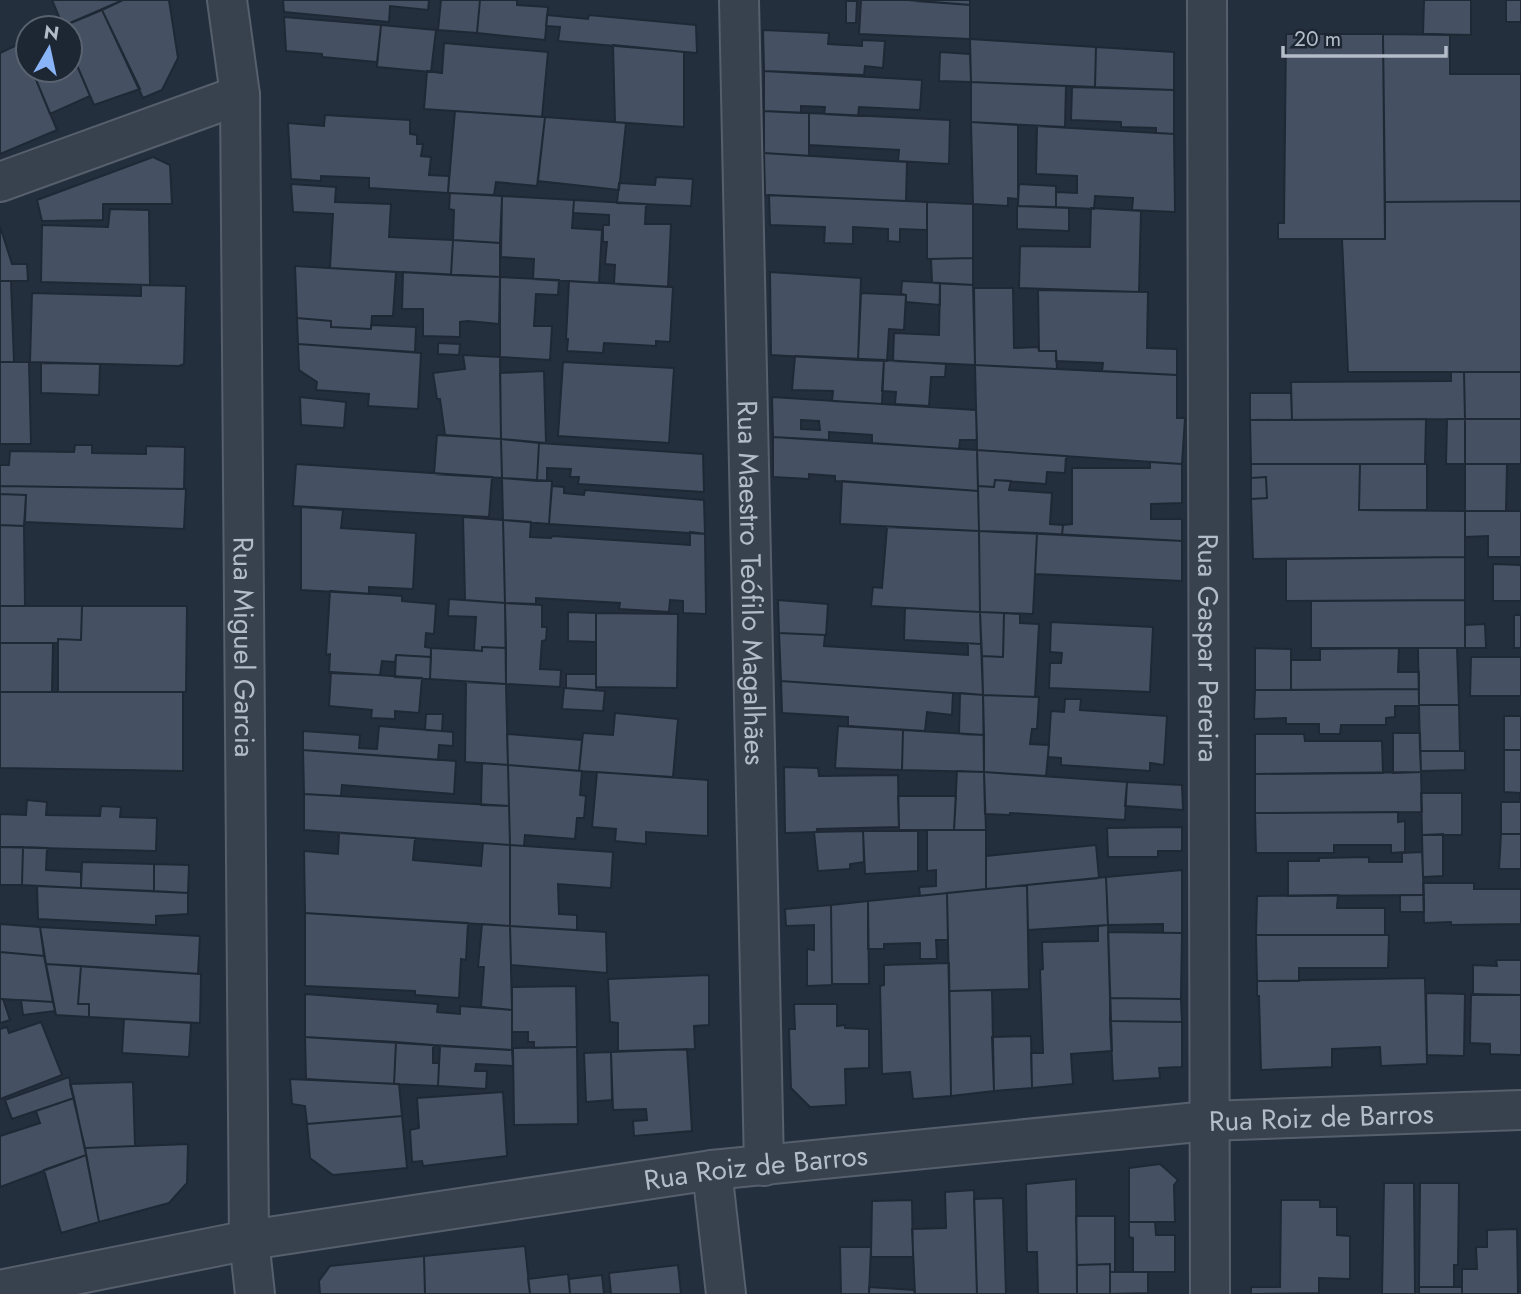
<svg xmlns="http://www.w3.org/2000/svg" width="1521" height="1294" viewBox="0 0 1521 1294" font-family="Jost,sans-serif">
	<rect width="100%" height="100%" fill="#242f3e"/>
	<path fill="#455162" stroke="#1f2835" stroke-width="2" fill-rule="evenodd" d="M52 0H123L63 26Z
		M123 0H169L178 58 162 90 143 98 102 10Z
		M283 0H429L428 10 390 6 389 22 284 12Z
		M441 0H480L477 33 438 30Z
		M480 0H517V5L548 7 545 40 477 33Z
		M861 0H908L970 5V39L859 34Z
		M970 0V5L916 1V0Z
		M1424 0H1471V35L1423 34Z
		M1506 0H1521V22H1506Z
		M846 1H857L856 23H846Z
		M102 10 140 89 94 105 70 49V28L61 27Z
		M547 15 588 19 589 15 696 25 697 53 558 41 560 27 546 26Z
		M284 17 381 25 377 62 322 57V54L286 51Z
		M381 25 436 30 431 72 377 67Z
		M763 30 829 33 828 44 862 46V40L885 41 883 68 865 66 864 75 764 71Z
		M1286 34H1383L1385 239H1278V223H1284Z
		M1383 34 1450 35V74H1521V201L1385 202Z
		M970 39 1096 47 1095 87 971 82Z
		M21 43 28 60V70H32L57 130 0 154V53Z
		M444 43 548 52 542 117 424 109 427 71 442 73Z
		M613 45 684 52V127L615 122Z
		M1096 47 1174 52V90L1095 87Z
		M70 49 90 96 50 114 32 70H70Z
		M940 52 970 54 971 82 939 81Z
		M764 71 922 80 920 110 859 107 858 116 824 114 825 107 801 106V113L764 111Z
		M971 82 1066 86 1065 127 971 122Z
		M1072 87 1174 90V134L1156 133V128L1121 127V122L1071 120Z
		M455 111 545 117 537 186 496 182 494 195 448 193Z
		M764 111 809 113V156L764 153Z
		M809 113 950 120 949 164 898 161 899 150 809 145Z
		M325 115 410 120V134L417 135V144H423L421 156 431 157 429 175 449 176 448 193 369 188V178L321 176V181L291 179 288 123 324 126Z
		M545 117 626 123 619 190 538 181Z
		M971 122 1018 125V199L1008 198V206L973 204Z
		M1037 126 1174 134 1175 212 1132 210 1133 198 1095 196 1094 209 1056 207V192L1077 193V176L1036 174Z
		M764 153 907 162 906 201 765 195Z
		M153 157 170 165 172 204H103V220L42 221 37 200Z
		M656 177 693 179 691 206 617 203 619 183 655 185Z
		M291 184 336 187 335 202 391 204 389 237 453 240 451 275 330 268 333 214 293 212Z
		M1019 184 1056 186V207L1018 206Z
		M450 193 502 196 500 243 453 240 454 210 449 209Z
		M769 195 927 202V230L900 229V242L888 241V229L853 227V244L824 243 825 227 770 225Z
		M502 196 574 200 572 228 602 230 599 283 533 279 534 259 501 257Z
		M574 200 646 204 645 224H671L668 287 614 284 615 265 605 264 607 242H603V225H609V215L573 213Z
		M1521 201V372H1348L1342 239H1385V202Z
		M927 202 973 204V258L927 259Z
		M1017 206 1069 208V231L1017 229Z
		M1091 208 1141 211 1139 292 1019 288 1020 246 1090 247Z
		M110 209 149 210 150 285 41 282 42 225 108 227Z
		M0 226 12 264H27L28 281H0Z
		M453 240 500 243V277L451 275Z
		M973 258V285L932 283 931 259Z
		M295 266 396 272 393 316H372L371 329 331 327V321L297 318Z
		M403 272 500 277 499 324 468 321 460 322V337L423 336V309H402Z
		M770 272 861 278 858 360 771 355Z
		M500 277 559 280 558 295 536 294 534 326H552L550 360 500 357Z
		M0 281H11L14 362H0Z
		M569 281 673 287 670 342 656 341V346L604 343 603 353 567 351 568 339H566Z
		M902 281 940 283V305L906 302V295L901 294Z
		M940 283 973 285 975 365 893 361 894 333 939 335Z
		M141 285 186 286 184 364 179 366 30 362 32 293 141 296Z
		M974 288H1013L1014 348 1038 347 1039 351H1056L1057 369 975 365Z
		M1038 290 1148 292 1147 348 1177 349V375L1102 371 1103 363 1056 361V351H1039Z
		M861 293 906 295 904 330 889 329 887 361 858 360Z
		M297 318 331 321V327L371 329V325L416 327 415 352 298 344Z
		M438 343 460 344 459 355 438 354Z
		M298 344 421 353 418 409 368 406 369 394 316 390 317 382 299 370Z
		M463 355 500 357 501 439 445 435 440 399H437L433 373 465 369Z
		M795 356 884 360 882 404 832 401 833 391 792 390Z
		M884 360 946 364 945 377H931L929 406 895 404 896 392 882 391Z
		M0 362H29L31 444H0Z
		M563 362 674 368 669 443 558 436Z
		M41 363 100 364 99 395 41 393Z
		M975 365 1177 375V418H1185L1182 464 977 450Z
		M544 371 546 443 501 439 500 373Z
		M1451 372H1464L1465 419 1292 420 1291 382 1451 381Z
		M1464 372H1521V419H1465Z
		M1250 393H1291L1292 420H1250Z
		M300 397 346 402 344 428 301 425Z
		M772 397 976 410 977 440H960L959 449 872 443V435L829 432V440L773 437ZM801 420 819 421 820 430 801 429Z
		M1426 419 1425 464H1251L1250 420Z
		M1447 419H1465V464H1446Z
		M1465 419H1521V464H1465Z
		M437 435 501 439 502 478 434 474Z
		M773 437 977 450 978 491 835 481V476L809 474V479L773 477Z
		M501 439 539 443 537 481 502 478Z
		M539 443 703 454 704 492 578 484 579 477H570L571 469 547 468V481H537Z
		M75 445H92V453L146 454V446L185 447 184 489 0 486V465H9L10 451 74 452Z
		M977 450 1066 456 1065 473 1047 472 1046 484 995 480 994 487 978 486Z
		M1150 462 1182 464V503L1151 504V519H1182V541L1062 535 1063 525 1072 524V468H1150Z
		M296 464 492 477 489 517 293 506Z
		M1251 464H1360L1359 510 1465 511V557L1253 559 1251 499 1267 498 1266 477 1251 478Z
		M1360 464H1427V510H1359Z
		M1465 464H1507L1506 511H1465Z
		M1266 477 1267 498 1251 499V478Z
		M502 478 552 481 549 524 503 520Z
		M995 480 1011 481 1009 490 1052 493 1050 524 1063 525 1062 535 979 531 978 486 994 487Z
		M842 481 978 491 979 531 840 524Z
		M0 486 186 489 184 529 25 522 26 495 0 494Z
		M552 486 564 487V493L584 495 585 490 704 500 705 534 549 524Z
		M0 494 26 495 24 526 0 525Z
		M301 507 343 510 341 528 416 533 413 589 369 587V594L301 590Z
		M1465 511H1521V557H1488V536L1465 537Z
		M463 517 503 520 505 603 465 600Z
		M503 520 531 522 530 537 551 538 552 536 690 545V532L705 534 706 614 683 613V601L670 600 669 612 619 609 620 603 536 598V604L505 603Z
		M0 525 24 526 25 606H0Z
		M887 527 979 531 980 612 871 606 873 587 882 588Z
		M979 531 1037 533 1033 614 980 612Z
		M1037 533 1182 541V581L1035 574Z
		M1465 557V600L1286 601V559Z
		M1493 564 1521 565V601H1493Z
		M330 591 402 596V601L436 604 434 634 426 633 425 647 431 648V657L396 655 395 662 382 661 380 675 329 673 330 654 326 655Z
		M449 599 505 603 506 648 482 647V651L474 650 476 617 448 616Z
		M778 600 828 604 826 635 779 633Z
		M1465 600V648H1311V601Z
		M505 603 542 605V627H547L546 640 542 641 540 669 561 670 560 687 506 684Z
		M0 606H82L81 640 58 639V643H0Z
		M82 606H187L186 692H58V639L81 640Z
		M905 608 980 612 981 644 904 640Z
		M568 612 596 613V642L568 641Z
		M980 612 1004 613 1003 657 982 656Z
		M596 613 678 614 677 688 596 687Z
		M1004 613 1020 614V623L1039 624 1035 697 983 695 982 656 1003 657Z
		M1514 615H1521V648H1514Z
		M1051 622 1153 627 1150 692 1049 688 1050 663H1061L1062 653 1050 652Z
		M1485 624 1486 648H1465V625Z
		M779 633 825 635 824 646 968 655V644H981L983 695 781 681Z
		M0 643H53L52 692H0Z
		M482 647 506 648V684L430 679 431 648 482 651Z
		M1255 648 1291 649V690H1255Z
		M1399 648 1398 672H1419V689L1291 690V660H1320V649Z
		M1418 648H1457L1459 705H1419Z
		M396 655 431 657 430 679 395 677Z
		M1471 657H1521V696H1470Z
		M331 672 422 678 419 713 395 711V719L371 718 372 710 329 706Z
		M566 674H596V690L566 688Z
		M781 681 953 693 952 715 927 712 925 731 848 726V717L782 713Z
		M466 682 506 684 508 765 465 762Z
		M564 688 605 691 603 711 562 709Z
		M1419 689V706H1395V717L1386 718V725H1341L1340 734H1319V724H1286V718L1254 719 1255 690Z
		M0 692H183V771L0 768Z
		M960 693 983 695 984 735 959 734Z
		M983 695 1039 697 1037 729H1032L1030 744 1049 745 1046 776 984 772Z
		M1065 699H1081L1080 710 1167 716 1164 765 1150 763V771L1061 765V758L1048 757 1051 711 1064 712Z
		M1419 705H1459L1460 751H1420Z
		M615 713 678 719 673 777 579 771 583 733 613 735Z
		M426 714H443L442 731 425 730Z
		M1504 716H1521V750H1504Z
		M379 726 453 732V746L439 745 438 760 303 750V731L360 735 359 748 377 749Z
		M838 726 903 730 902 770 835 768Z
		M903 730 984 735V772L902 770Z
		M1393 733H1420L1421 772 1393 773Z
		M507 734 582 740 579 771 508 765Z
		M1255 734H1304L1305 741H1382L1383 773 1255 774Z
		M303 750 456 761 454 794 342 785 341 796 304 794Z
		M1504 750H1521V793L1504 792Z
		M1420 751H1465V770L1421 771Z
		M482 763 508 765 509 806 481 805Z
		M508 765 582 771 580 795 586 796 584 818H577L575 839 525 835 524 846 510 845Z
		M784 767 818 768 819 776 898 775 899 827 817 829V832L785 833Z
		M957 771 984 772 986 830H954Z
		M597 772 708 780V836L646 832V844L615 841 616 829 592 827Z
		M984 772 1127 782 1125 820 1010 813V815L985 814Z
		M1421 772 1422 812 1255 813V774Z
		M1127 782 1182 785 1183 810 1125 806Z
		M1421 793H1462V835H1422Z
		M1520 793H1521V834H1501V802H1520Z
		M304 794 509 806 510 845 304 830Z
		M898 796H956L954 830H899Z
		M27 800 47 802 46 815 100 816 101 806 121 807 120 817 157 818 156 851 0 847V814L26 815Z
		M1398 812V822L1405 821V852L1391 853V845H1334V853H1256L1255 813Z
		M1182 827V851H1158V857H1108L1107 828Z
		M927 830H986V889L920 896 919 887 936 886V870L927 871Z
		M863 831 864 862 850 864V869L818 871 814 832Z
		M863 831H918V871L865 874Z
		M339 833 415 838 413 860 481 866 483 843 510 845V926L305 913 304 851 338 854Z
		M1443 834V876L1423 877 1422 835Z
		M1501 834H1521V869H1499Z
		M510 845 613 852 611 888 558 884 559 914 577 915V930L510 926Z
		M1096 845 1099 878 986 889V856Z
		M0 847H23L22 885H0Z
		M23 847 47 848 46 870 81 872V888L22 885Z
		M1422 852 1424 895 1288 896V861H1319V858L1369 857V862H1402V853Z
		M82 862 154 864V891L81 888Z
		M154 864 189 865 188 893 154 891Z
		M1182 870V933H1163V924L1108 925 1106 877Z
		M1106 877 1108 925 1028 930 1027 885Z
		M1423 883H1474V889H1521V924L1451 925V922L1424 923Z
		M1027 885 1029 989 949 991 947 893Z
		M37 886 188 893V914L156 916V925L38 919Z
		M947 893 948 940H936L937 959H920V943L884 944V949H868V901Z
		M1338 895 1337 908H1385V935H1256L1257 896Z
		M1400 895H1424V912H1400Z
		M868 901 869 984H832L831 905Z
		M831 905 832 985 807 986V949L814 950V925L786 926 785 909Z
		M305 913 468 923 466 960 461 959 459 998 415 995V991L305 986Z
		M0 924 40 927 44 956 0 952Z
		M482 924 510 926 512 1010 481 1007 484 967H478Z
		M1108 925 1112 1051 1071 1054 1073 1084 1032 1088 1031 1053H1043L1040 970 1043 969 1042 942 1098 941V926Z
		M510 926 606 932 607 973 511 965Z
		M40 927 200 936 198 974 46 964Z
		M1108 932 1182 933 1181 999 1110 998Z
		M1256 935H1389L1388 968H1299V981H1257Z
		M0 952 44 956 53 1002 0 999Z
		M1496 960H1521V995H1473V965L1497 966Z
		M949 963 951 1096 913 1099 910 1072 882 1074 880 986 884 985V965Z
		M46 964 81 966 78 1004H89V1017L56 1015Z
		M81 966 201 974 200 1023 89 1017V1004H78Z
		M709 975V1025L694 1026 695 1049 618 1051V1023L610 1022 608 979Z
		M1425 978 1427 1064 1381 1066 1380 1047 1332 1049V1067L1261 1070 1259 996H1257V981Z
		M576 986 577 1047 534 1048V1042H528V1032H512V987Z
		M992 990 994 1091 951 1096 949 991Z
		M1426 993 1465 994 1464 1056 1427 1055Z
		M305 994 438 1004 437 1012 460 1014V1006L512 1010V1050L305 1037Z
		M1471 994 1521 995V1055L1490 1054V1044L1470 1043Z
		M1110 998 1181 999 1182 1022 1110 1021Z
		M0 999H3L10 1020 0 1023Z
		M21 1000 53 1002 55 1011 23 1015Z
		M794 1004H837V1026L845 1025V1028L869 1029V1068L845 1069 846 1105 810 1107 791 1088 789 1029H795Z
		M124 1019 191 1023 189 1057 122 1053Z
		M1110 1021 1182 1022V1067L1159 1068 1160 1078 1113 1081Z
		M41 1022 62 1075 0 1099V1029L7 1027 9 1033Z
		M1031 1036 1032 1088 994 1091 992 1037Z
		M305 1037 396 1042 394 1084 306 1079Z
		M396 1042 433 1045V1063H439L438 1086 394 1084Z
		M440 1046 512 1050 513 1066 476 1064 475 1071H487L486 1089 438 1086Z
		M577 1047 578 1124 514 1125 513 1048Z
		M687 1049 692 1131 634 1136 633 1121 647 1120 646 1109 613 1110 611 1052Z
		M611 1052 612 1100 586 1102 584 1053Z
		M69 1077 74 1098 12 1119 5 1100Z
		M290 1079 399 1084 402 1116 307 1124 305 1106 292 1104Z
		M133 1082 135 1146 85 1148 70 1084Z
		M503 1092 507 1156 423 1166 422 1161 412 1162 410 1130 419 1128 417 1098Z
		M74 1098 86 1155 0 1187V1136L40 1123 36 1111Z
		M402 1116 407 1168 333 1175 310 1158 307 1124Z
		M188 1144 187 1183 169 1203 99 1222 85 1148Z
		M86 1155 99 1222 61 1233 44 1170Z
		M1160 1164 1178 1180 1174 1185 1175 1222H1129V1168Z
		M1076 1179 1077 1294H1038L1037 1252H1027L1026 1184Z
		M1384 1183H1414L1415 1294H1382Z
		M1420 1183H1459L1458 1265H1454V1287H1419Z
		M974 1190 977 1294H915L912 1229 946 1228 945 1192Z
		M1003 1198 1006 1294H977L974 1199Z
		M912 1200 913 1257H871L872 1201Z
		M1281 1200H1320V1207H1337V1235L1350 1236V1279L1319 1278V1293L1251 1294V1287H1280Z
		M1076 1216H1115V1272H1110V1264L1077 1265Z
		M1129 1222H1155L1156 1235H1175V1272H1133V1238L1129 1237Z
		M1517 1229 1518 1294H1462V1269H1477L1476 1247H1487V1230Z
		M525 1246 530 1294H425L424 1256Z
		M840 1247H871L869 1294H841Z
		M424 1256 425 1294H320L319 1281 330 1266Z
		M1110 1264V1294H1077V1265Z
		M678 1265 681 1294H611L609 1273Z
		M1110 1272H1148V1293L1110 1294Z
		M568 1274 570 1294H530L528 1279Z
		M602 1275 604 1294H570L569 1279Z
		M869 1287 914 1290 915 1294H869Z
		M1419 1287H1462V1294H1419Z"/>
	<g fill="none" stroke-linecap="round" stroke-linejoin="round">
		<g stroke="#565f6c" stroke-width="42">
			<g id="minor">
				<path id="s1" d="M227 0 240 95 249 1240 255 1294"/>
				<path id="s2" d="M739 0 764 1166"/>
				<path id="s3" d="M1207 0 1210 1294"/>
				<path d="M0 182 240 95"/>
				<path d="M712 1170 726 1294"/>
				<path id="s4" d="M0 1290 249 1240 712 1170 1208 1121 1521 1110"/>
			</g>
		</g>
		<use href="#minor" stroke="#38414e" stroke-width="38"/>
	</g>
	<g text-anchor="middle" stroke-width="5" stroke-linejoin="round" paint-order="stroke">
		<g font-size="28" fill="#b4bcc9" stroke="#1d2633">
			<text dy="10" stroke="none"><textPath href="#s2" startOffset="583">Rua Maestro Teófilo Magalhães</textPath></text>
			<text dy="10" stroke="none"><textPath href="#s1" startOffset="648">Rua Miguel Garcia</textPath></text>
			<text dy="10" stroke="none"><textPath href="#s3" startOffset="648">Rua Gaspar Pereira</textPath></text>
			<text dy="10" stroke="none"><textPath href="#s4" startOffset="1334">Rua Roiz de Barros</textPath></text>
			<text dy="10" stroke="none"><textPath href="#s4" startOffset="766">Rua Roiz de Barros</textPath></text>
		</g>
	</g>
	<g transform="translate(49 49) rotate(9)"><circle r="33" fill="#1d2633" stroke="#59626f" stroke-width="2"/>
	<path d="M0-5L12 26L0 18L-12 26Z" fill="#8ab4f8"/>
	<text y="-10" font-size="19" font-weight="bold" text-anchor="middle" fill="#b4bcc9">N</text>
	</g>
	<path d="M1283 46v10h163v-10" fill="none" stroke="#b4bcc9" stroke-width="3.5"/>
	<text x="1294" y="46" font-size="21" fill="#b4bcc9" stroke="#1d2633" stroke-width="5" paint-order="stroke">20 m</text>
</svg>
